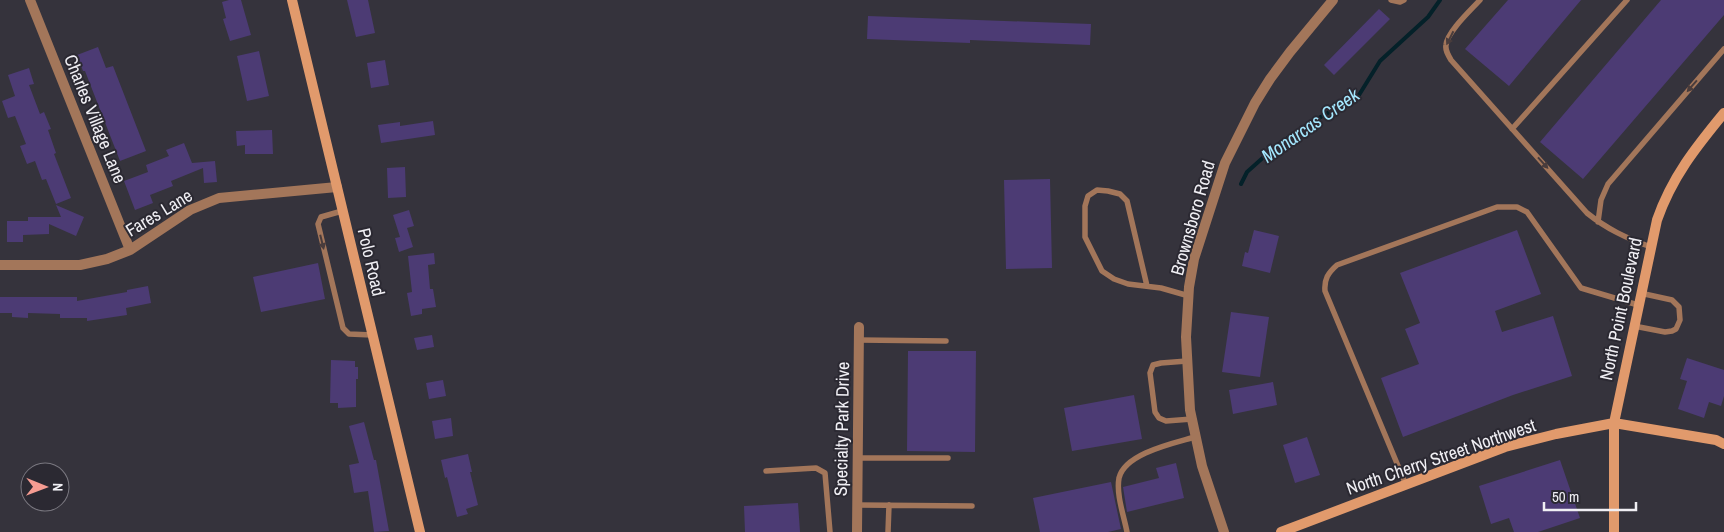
<svg xmlns="http://www.w3.org/2000/svg" width="1724" height="532" viewBox="0 0 1724 532" font-family="'Archivo Narrow',sans-serif">
	<rect width="100%" height="100%" fill="#35333c"/>
	<g fill="none" stroke-linecap="round" stroke-linejoin="round">
		<path stroke="#042129" stroke-width="4" d="M1241 184 1247 172 1276 146 1312 122 1359 95 1380 61 1428 17 1440 0"/>
	</g>
	<path fill="#4c3b74" d="M229 0H241L251 35 230 41 223 19 226 18 222 2Z
		M347 0H368L375 33 356 37Z
		M1508 0H1581L1509 86 1465 49Z
		M1661 0H1724V15L1583 179 1540 142Z
		M1379 9 1390 19 1334 75 1324 65Z
		M868 16 1091 24 1090 45 970 40V43L867 39Z
		M98 47 106 68 113 66 146 151 120 161 85 71H83L77 55Z
		M259 51 269 96 247 101 237 56Z
		M385 60 389 85 371 88 367 63Z
		M29 68 34 84 29 85 40 114 44 112 51 129 48 130 56 153 54 154 71 198 56 204 46 179 42 180 35 161 27 164 20 146 26 144 15 116 8 118 2 101 15 96 8 75Z
		M433 121 435 135 381 143 378 125 400 122V126Z
		M272 130 273 154H245V145L237 146 236 131Z
		M184 143 192 163 215 161 217 182 204 183 203 168 171 181 173 186 150 195 153 203 135 210 124 181 148 172 146 165 169 156 166 150Z
		M405 167 406 197 388 198 387 168Z
		M1050 179 1052 268 1006 269 1004 180Z
		M56 205 84 217 76 236 49 224V234L23 235V242H7V221H28V217H61Z
		M409 210 414 226 407 228 413 247 399 252 395 238 400 237 393 215Z
		M1254 230 1279 236 1270 273 1242 266 1245 252 1248 253Z
		M1517 230 1541 294 1495 311 1502 332 1553 316 1572 376 1513 395 1403 437 1381 378 1419 364 1405 329 1420 323 1400 273Z
		M434 253 435 264 428 265 430 289H433L436 307 422 309V314L411 316 407 293 412 292 408 256Z
		M318 263 325 299 261 312 253 277Z
		M148 286 151 303 126 308 127 315 87 321V318H60V314L28 313V318L12 317V313H0V297H77V301L127 292V290Z
		M1231 312 1269 317 1260 377 1222 372Z
		M432 335 434 347 417 350 414 338Z
		M908 351H976L975 452 907 451Z
		M1687 358 1724 370V396L1721 406 1709 402 1704 418 1678 409 1687 381 1680 379Z
		M331 360 355 361V367H358V379H356V407L338 408V403H330Z
		M443 380 446 396 429 399 426 383Z
		M1273 382 1277 405 1233 414 1229 390Z
		M1134 395 1142 439 1072 451 1064 408Z
		M451 418 453 436 435 439 432 421Z
		M364 422 374 460H376L389 531 374 532 368 491 354 493 349 465 359 463 349 426Z
		M1307 437 1320 475 1295 483 1283 445Z
		M468 454 472 472H470L478 505 466 509 468 514 457 517 447 477 445 478 441 460Z
		M1560 460 1580 518 1538 532H1514L1509 518 1491 524 1479 486Z
		M1176 463 1184 498 1127 512 1123 487 1159 478 1156 468Z
		M1111 482 1121 529 1108 532H1040L1033 498Z
		M798 503 800 532H745L744 506Z"/>
	<g fill="none" stroke-linecap="round" stroke-linejoin="round">
		<path stroke="#a3765a" stroke-width="5.5" d="M1391 0 1400 2 1404 0
			M1480 0C1471 10 1447 32 1446 45 1445 50 1448 55 1451 60L1587 213C1607 229 1626 238 1651 247
			M1512 129 1627 0
			M342 211 321 217 318 224 343 328 349 334 372 335
			M1598 222 1601 200 1608 184 1724 49
			M1147 286 1127 201 1120 194 1108 191 1097 190 1088 196 1085 206V237L1102 271 1114 279 1128 284 1161 288 1189 296
			M1634 326 1665 332 1672 331 1676 329 1680 320 1679 307 1672 300 1640 293
			M859 340 946 341
			M1187 361 1161 363 1153 365 1150 373 1155 412 1159 418 1166 421 1192 419
			M858 458H948
			M766 471 816 468 825 473 830 532
			M1406 485 1325 291C1324 279 1328 273 1337 265L1497 207H1517L1527 212 1581 288 1638 305
			M858 505 972 506
			M888 532 889 505
			M1127 532C1124 516 1116 495 1119 478 1125 453 1175 443 1195 437"/>
		<path stroke="#a3765a" stroke-width="10" d="M30 0 130 250
			M0 265H80L107 259 130 250 190 210 219 198 337 187
			M857 532 859 327
			M1224 532 1202 466 1190 410 1186 337 1189 287 1194 259 1225 163 1255 103 1270 79 1290 52 1333 0"/>
		<path stroke="#e19a6c" stroke-width="10" d="M292 0 420 532
			M1281 532 1505 447 1556 434 1614 423 1716 440 1724 444
			M1614 532V423L1657 220C1672 177 1696 147 1724 113"/>
	</g>
	<defs><path id="oneway-solid" d="M-6-.8H1V-3.2L6.5 0L1 3.2V.8H-6Z" transform="scale(1.25)"/></defs>
	<g fill="#493c3c">
		<use href="#oneway-solid" transform="translate(1450 38) rotate(117)"/>
		<use href="#oneway-solid" transform="translate(1692 86) rotate(131)"/>
		<use href="#oneway-solid" transform="translate(1543 163) rotate(48)"/>
		<use href="#oneway-solid" transform="translate(322 242) rotate(76)"/>
	</g>
	<g text-anchor="middle" stroke-width="4" stroke-linejoin="round" paint-order="stroke">
		<g font-size="18" fill="#f0eff4" stroke="#2b2932">
			<text transform="translate(95 119) rotate(68)" y="6">Charles Village Lane</text>
			<text transform="translate(159 213) rotate(-31)" y="6">Fares Lane</text>
			<text transform="translate(1193 218) rotate(-74)" y="6">Brownsboro Road</text>
			<text transform="translate(371 262) rotate(77)" y="6">Polo Road</text>
			<text transform="translate(1621 309) rotate(-78)" y="6">North Point Boulevard</text>
			<text transform="translate(842 429) rotate(-89)" y="6">Specialty Park Drive</text>
			<text transform="translate(1441 457) rotate(-19)" y="6">North Cherry Street Northwest</text>
		</g>
		<g font-size="19" font-style="italic" fill="#a4e8ff" stroke="#2b2932">
			<text transform="translate(1310 125) rotate(-35)" y="7">Monarcas Creek</text>
		</g>
	</g>
	<g transform="translate(45 487) rotate(91)"><circle r="24" fill="#2b2932" stroke="#7a7880"/>
	<path d="M0-4L9 19L0 12L-9 19Z" fill="#f59c92"/>
	<text y="-8" font-size="14" font-weight="bold" text-anchor="middle" fill="#f0eff4">N</text>
	</g>
	<path d="M1544 502v8h92v-8" fill="none" stroke="#f0eff4" stroke-width="2.5"/>
	<text x="1552" y="502" font-size="15" fill="#f0eff4" stroke="#2b2932" stroke-width="4" paint-order="stroke">50 m</text>
</svg>
